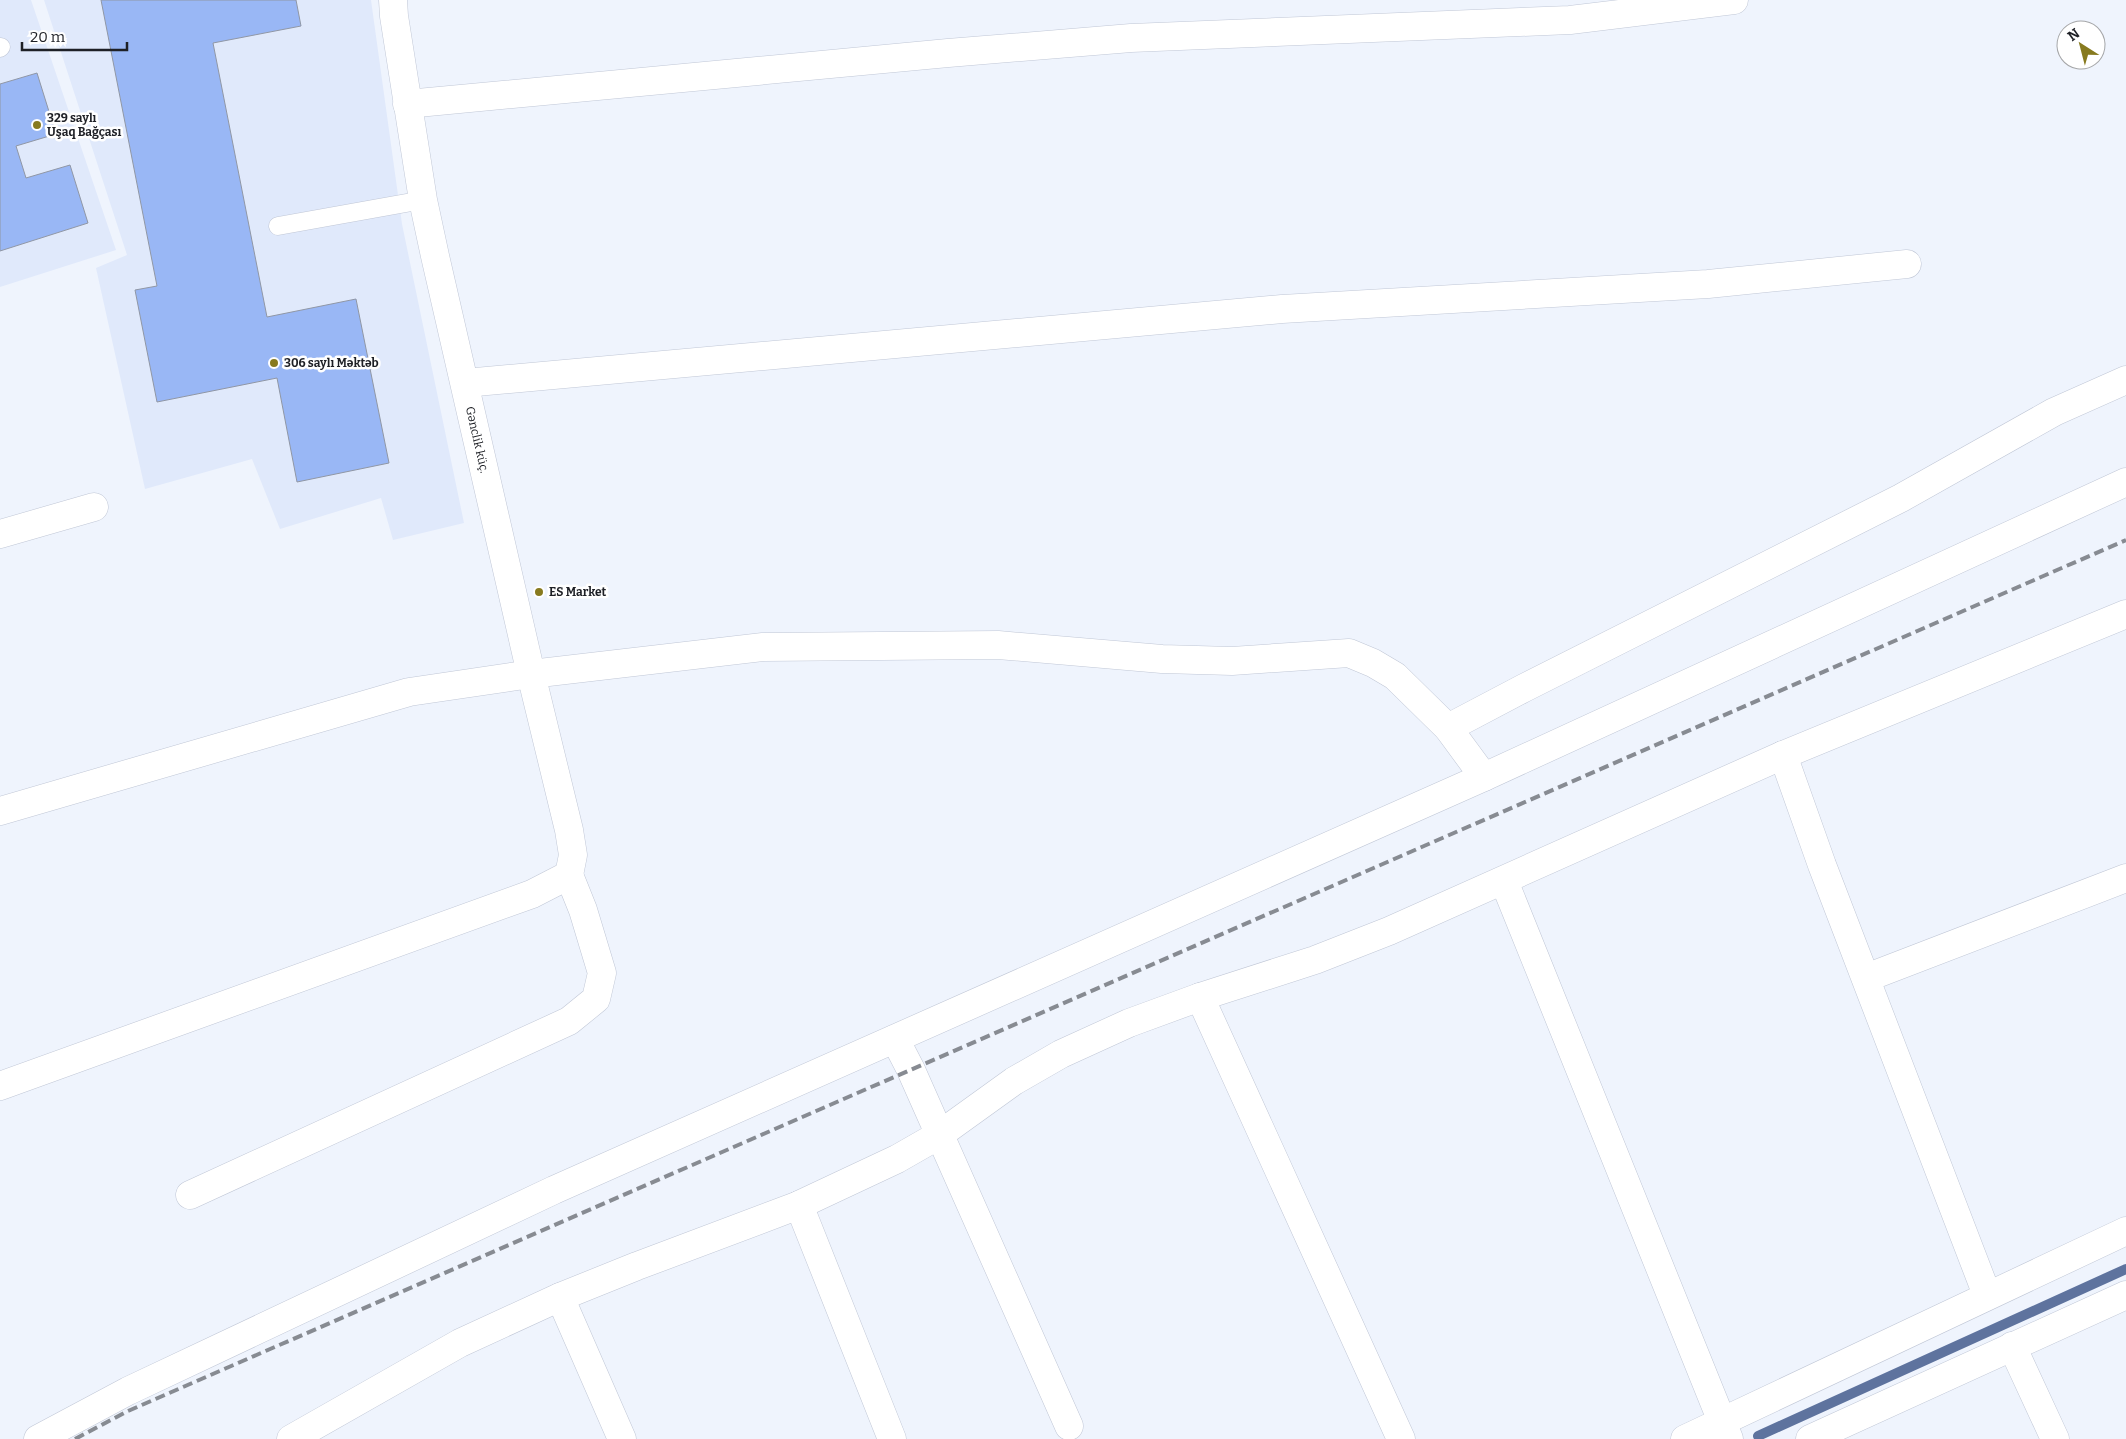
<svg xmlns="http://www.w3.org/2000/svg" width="2126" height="1439" viewBox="0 0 2126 1439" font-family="Bitter,serif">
	<rect width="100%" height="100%" fill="#eff4fd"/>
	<path fill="#e0e9fb" d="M0 0H31L116 250 0 287Z
		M44 0H371L402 224 464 523 393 540 381 498 280 529 252 459 145 489 96 268 127 255Z"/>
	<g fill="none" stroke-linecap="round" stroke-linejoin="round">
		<path stroke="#5e739e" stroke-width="10" d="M1758 1436 2126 1269"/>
	</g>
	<path fill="#99b7f5" stroke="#9097a5" d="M101 0H296L301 26 213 43 267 317 356 299 389 463 297 482 277 378 157 402 135 290 157 286Z
		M37 73 56 134 16 146 26 178 70 165 88 223 0 251V84Z"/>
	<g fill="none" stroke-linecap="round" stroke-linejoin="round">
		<g stroke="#c0c7d6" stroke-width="19">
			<path id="lane" d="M0 48 1 47
				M278 226 423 200"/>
		</g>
		<g stroke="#c0c7d6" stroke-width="29">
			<g id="street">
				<path id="s1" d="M393 0 394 16 423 200 435 256 531 674 569 830 573 855 569 875"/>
				<path d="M407 104 948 53 1131 38 1570 20 1734 0"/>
				<path d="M465 383 1282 309 1708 284 1907 264"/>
				<path d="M0 534 94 507"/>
				<path d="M1783 755 1822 865 1987 1295"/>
				<path d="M1484 777 1448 728 1524 688 1901 498 2054 412 2126 380"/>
				<path d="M0 811 409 692 531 674 763 647 998 645 1162 659 1232 661 1349 653 1373 663 1395 676 1448 728"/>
				<path d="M1504 881 1729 1439"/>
				<path d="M1866 978 2126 878"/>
				<path d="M1200 997 1401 1439"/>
				<path d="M895 1039 911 1070 1069 1426"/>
				<path d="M0 1086 532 894 569 875"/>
				<path d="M190 1195 569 1021 596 999 602 973 583 910 569 875"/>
				<path d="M799 1205 892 1439"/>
				<path d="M560 1297 622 1439"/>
				<path d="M2012 1346 2055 1439"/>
				<path d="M38 1439 128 1391 554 1190 1484 777 2126 482"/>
				<path d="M291 1439 460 1343 560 1297 637 1266 799 1205 897 1159 939 1135 1014 1081 1061 1054 1129 1023 1200 997 1315 960 1389 931 1783 755 2126 614"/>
				<path d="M1685 1439 2126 1231"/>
				<path d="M1810 1439 2126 1295"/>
			</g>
		</g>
		<use href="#lane" stroke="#fff" stroke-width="18"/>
		<use href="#street" stroke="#fff" stroke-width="28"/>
		<path stroke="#878b92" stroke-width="4" stroke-dasharray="10 5" stroke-linecap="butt" d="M75 1439 128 1411 2126 540"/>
	</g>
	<g fill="#877a1f" stroke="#fff" stroke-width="2">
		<circle cx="37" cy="125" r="5"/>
		<circle cx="274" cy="363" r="5"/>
		<circle cx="539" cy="592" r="5"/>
	</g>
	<g text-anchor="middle" stroke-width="5" stroke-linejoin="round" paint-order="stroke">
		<g font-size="12" font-weight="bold" fill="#1e2026" stroke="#fff" text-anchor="start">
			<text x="47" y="122">329 saylı<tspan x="47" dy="14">Uşaq Bağçası</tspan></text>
			<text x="284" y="367">306 saylı Məktəb</text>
			<text x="549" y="596">ES Market</text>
		</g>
		<g font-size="12" fill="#1e2026" stroke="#fff">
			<text dy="4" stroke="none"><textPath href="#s1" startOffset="448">Gənclik küç.</textPath></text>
		</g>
	</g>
	<g transform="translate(2081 45) rotate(324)"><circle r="24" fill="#ffffff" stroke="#a5a6a8"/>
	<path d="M0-4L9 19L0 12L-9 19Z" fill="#877a1f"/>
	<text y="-8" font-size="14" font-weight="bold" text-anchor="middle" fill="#1e2026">N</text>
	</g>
	<path d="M22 42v8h105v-8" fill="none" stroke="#1e2026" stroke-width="2.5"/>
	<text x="30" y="42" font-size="15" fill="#1e2026" stroke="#ffffff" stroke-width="4" paint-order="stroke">20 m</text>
</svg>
